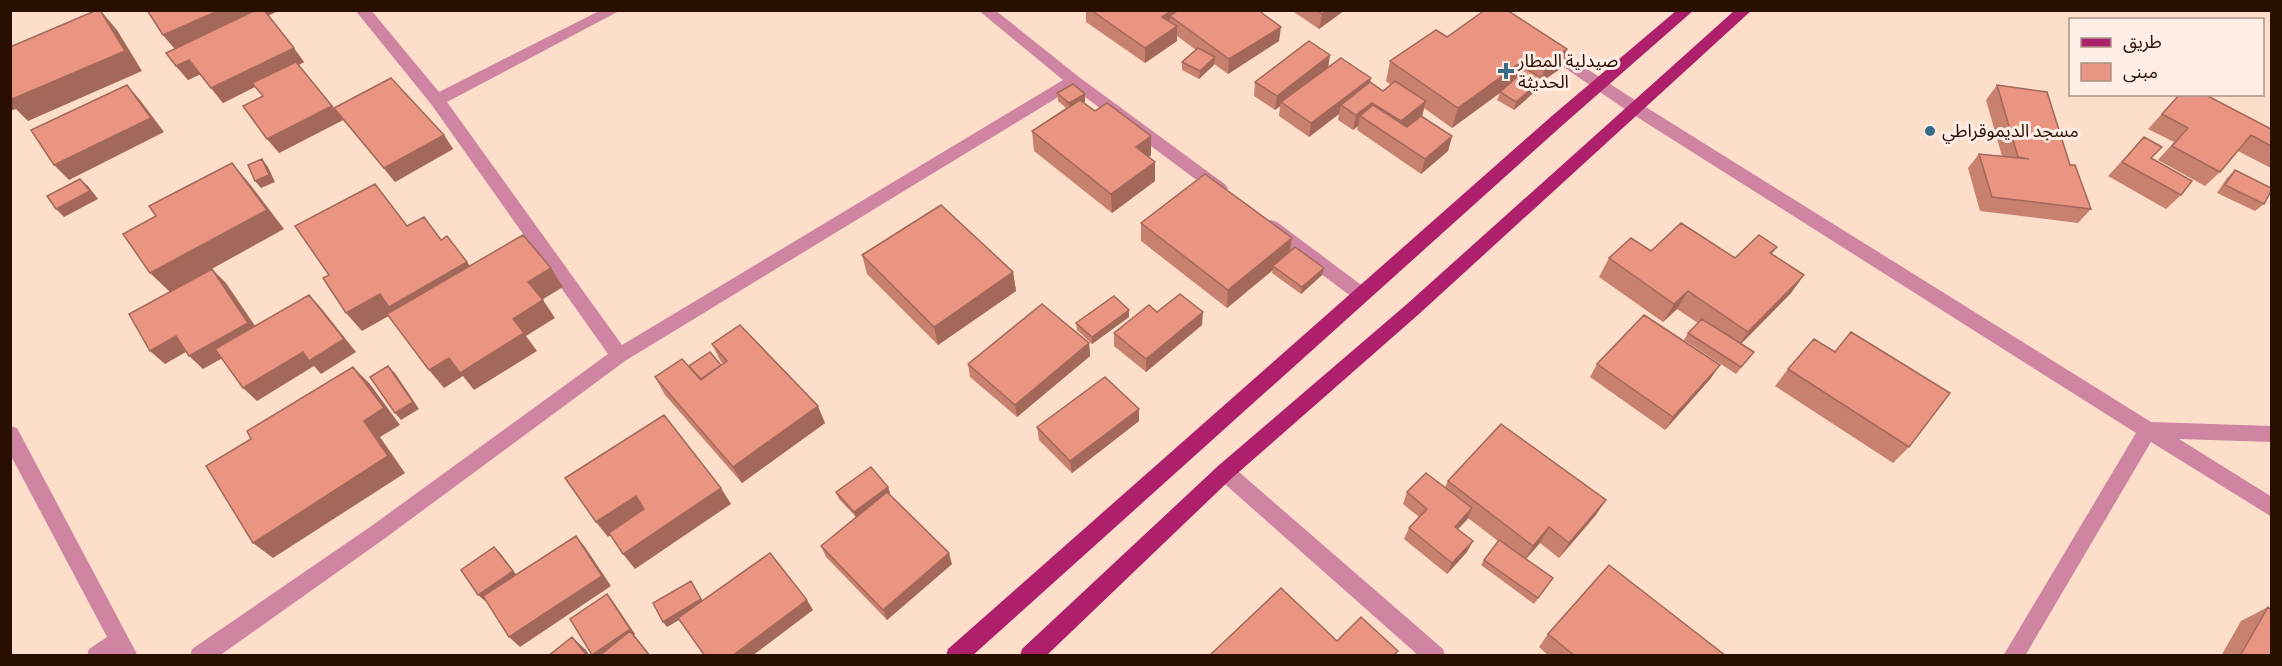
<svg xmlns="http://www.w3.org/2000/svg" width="2282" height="666" viewBox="0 0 2282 666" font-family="'Source Sans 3','Noto Sans Arabic',sans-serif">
	<rect width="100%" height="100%" fill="#fcdeca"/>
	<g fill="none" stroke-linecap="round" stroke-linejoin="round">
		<path fill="#cf84a2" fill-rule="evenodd" d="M355 10H371L439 92 601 10H621L447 102 622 345 1063 80 978 10H995L1079 77 1226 185 1228 189 1226 193 1220 195 1214 193 1073 88 625 361 384 539 219 656H190L192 649 370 527 608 354 431 104Z
			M1544 41 1641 104 2151 422 2272 426V442L2179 439 2272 497V517L2151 442 2025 656H2003L2136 433 1629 112 1539 50 1536 46Z
			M1271 220 1277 222 1368 290 1371 295 1368 300 1362 302 1356 300 1265 232 1263 227 1265 222Z
			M10 426 17 428 138 656H87L89 649 107 637 10 454Z
			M1225 463 1232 466 1443 649 1445 656H1419L1218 478 1215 472 1218 466Z"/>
		<path fill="#ae206b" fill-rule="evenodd" d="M1677 10H1694L1565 123 972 656H946L948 649 1553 115Z
			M1735 10H1752L1419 314 1232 478 1046 656H1020L1022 649 1218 466 1407 304Z"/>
	</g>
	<path fill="#c8806f" d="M147 10H280L268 16 304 62 299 65 334 108 444 135 453 149 395 182 343 120 279 153 263 96 255 87 223 103 200 74 188 80 176 66 175 49 163 35Z
		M1086 10H1258L1279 41 1228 74 1214 64 1199 79 1182 70V62L1196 50 1177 36V41L1145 63 1086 22Z
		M1291 10H1345L1319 29Z
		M1485 10 1560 69 1541 82 1540 87 1514 110 1497 100 1500 93 1452 128 1424 108 1422 116 1452 136 1448 151 1421 174 1357 130 1358 126 1353 130 1338 120 1339 114 1309 137 1279 116 1280 106 1275 110 1254 96 1255 82 1328 67 1370 83 1383 91 1391 85 1386 81 1390 61 1447 37Z
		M1997 85 2070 165 2091 209 2078 223 1980 211 1968 168 1979 154 2002 156 1986 100Z
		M1057 93 1085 94V102L1084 103 1151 155 1149 157 1155 162V181L1112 213 1034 151 1032 131 1066 108 1058 101Z
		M2180 94 2271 129V168L2238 151 2220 172 2205 186 2158 160 2174 142 2148 129Z
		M2144 137 2151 158 2181 195 2166 209 2108 176Z
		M2235 170 2264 204 2255 211 2217 193 2227 178Z
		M1141 223 1289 253 1322 275 1301 294 1272 273 1273 270 1227 308 1141 241Z
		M1777 247 1772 254 1804 275 1791 293 1741 344 1754 352 1736 374 1684 340 1688 333 1698 323 1677 309 1663 322 1599 277 1609 258 1651 251 1735 258Z
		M862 255 1013 272 1016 291 938 345 867 274Z
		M1129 310V317L1092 344 1077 330 1076 323Z
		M1157 312 1202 325 1146 372 1114 346V333Z
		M1089 343 1090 356 1017 417 970 377 968 364Z
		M712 344 825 423 742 483 665 395 655 377 690 368 721 365 723 364 721 362Z
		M1835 352 1909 447 1893 463 1775 386 1788 369Z
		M1597 364 1711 378 1665 430 1590 377Z
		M1139 421 1072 473 1039 440 1037 427Z
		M1448 481 1606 500 1595 516 1559 558 1540 543 1526 559 1553 578 1534 604 1481 565 1484 560 1498 541 1468 518 1458 529 1467 552 1447 574 1404 539 1409 528 1419 517 1403 504 1407 492 1445 487Z
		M888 487 890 493 889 494 952 564 887 620 826 557 821 546 856 517 839 499 836 492Z
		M2268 607 2271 656H2221L2241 621Z
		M1548 634 1726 656H1549L1539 647Z"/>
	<path fill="#a3685a" d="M100 10 117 30 142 71 28 121 16 109 10 111V96Z
		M220 10H280L180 55 163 35Z
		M1172 10H1190L1170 16V26L1162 17Z
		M1327 10H1345L1319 29 1322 14Z
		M1177 26V41L1145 63V48Z
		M1281 27 1279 41 1228 74 1229 59Z
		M294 48 304 62 223 103 211 88Z
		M1567 49 1560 69 1541 82 1540 87 1514 110 1516 102 1540 81 1546 65Z
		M1330 55 1328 69 1281 102 1280 106 1275 110 1277 96Z
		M1531 55 1524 75 1452 128 1458 108Z
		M1215 57 1214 65 1199 79 1200 71Z
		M189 60 201 74 188 80 176 66Z
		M1371 78 1368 92 1341 105 1339 114 1309 137 1311 123Z
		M127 85 140 100 164 132 69 180 54 165Z
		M1085 94V102L1070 111 1069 103Z
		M1426 101 1422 116 1398 136 1401 121Z
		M1372 103 1369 117 1360 116 1358 126 1353 130 1356 115Z
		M332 106 343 120 279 153 267 139Z
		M444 135 453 149 395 182 384 168Z
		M1151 136V155L1136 167V147Z
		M1452 136 1448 151 1421 174 1425 159Z
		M262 159 268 167 275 182 261 188 255 181Z
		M1155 162V181L1112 213 1111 194Z
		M232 163 249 183 284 229 170 292 150 273Z
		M80 179 88 186 98 199 64 217 56 209Z
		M1292 238 1289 256 1273 266V270L1227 308 1228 290Z
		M467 262 481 281 394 313 362 331 346 313 380 294Z
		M551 268 563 287 540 301 528 282Z
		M1324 268 1322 275 1301 294 1302 287Z
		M212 269 226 283 262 336 203 369 189 356Z
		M1013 272 1016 291 938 345 934 327Z
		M1804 275 1791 293 1735 350 1748 332Z
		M1688 291 1677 309 1663 322 1674 304Z
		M309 295 321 308 356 352 321 374 314 366 257 401 243 388Z
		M543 300 555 318 526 336 537 351 474 390 463 376 444 388 429 370Z
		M1129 310V317L1092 344V337Z
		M1203 312 1202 325 1146 372V359Z
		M176 336 191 349 165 364 150 351Z
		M1089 343 1090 356 1017 417 1015 405Z
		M1720 365 1711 378 1665 430 1673 417Z
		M388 366 395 373 419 409 401 420 395 413Z
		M353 367 370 384 400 425 380 437 405 473 273 558 253 543 364 421Z
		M818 406 825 423 742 483 733 467Z
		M1139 409V421L1072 473 1070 461Z
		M888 487 890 493 856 518 854 512Z
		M721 488 731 504 635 569 623 554Z
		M636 496 647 512 608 537 596 522Z
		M1606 500 1595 516 1559 558 1569 543Z
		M1472 508 1467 520 1449 538 1455 527Z
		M1549 527 1540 543 1524 561 1533 546Z
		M576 536 585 547 611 586 520 647 509 637Z
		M1473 541 1467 552 1447 574 1452 563Z
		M494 547 500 553 518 577 485 601 478 595Z
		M949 553 952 564 887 620 883 610Z
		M691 581 705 605 667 627 663 622Z
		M607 594 612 600 635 634 634 635 651 656 592 655Z
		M807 600 813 610 752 656H732Z
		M572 637 586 650 590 656H587Z"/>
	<path fill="#e99581" stroke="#a3685a" stroke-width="1.5" d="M97 10H100L125 51 10 100V47Z
		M147 10H220L163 35Z
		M256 10H264L294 48 211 88 189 60 176 66 166 53Z
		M1091 10H1172L1162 17 1177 26 1145 48Z
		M1179 10H1258L1281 27 1229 59 1170 16Z
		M1316 10H1327L1322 14Z
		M1485 10H1507L1567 49 1546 65 1531 55 1458 108 1390 61 1436 30 1447 37Z
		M1309 41 1330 55 1277 96 1255 82Z
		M1198 48 1215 57 1200 71 1182 62Z
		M1341 58 1371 78 1311 123 1281 102Z
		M296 62 332 106 267 139 243 106 263 96 252 83Z
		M1526 69 1543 79 1516 102 1500 92Z
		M391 78 444 135 384 168 334 108Z
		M1395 81 1426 101 1401 121 1372 103 1356 115 1341 105 1370 82 1383 91Z
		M1073 84 1085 94 1069 103 1057 93Z
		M127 85 151 118 54 165 31 130Z
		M1997 85 2047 92 2070 165H2075L2091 209 1992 197 1979 154 2029 159 2018 157Z
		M2180 94H2204L2271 129V146L2251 135 2220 172 2172 146 2188 128 2162 114Z
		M1080 100 1095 111 1107 103 1151 136 1136 147 1155 162 1111 194 1032 131Z
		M1373 105 1407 127 1421 116 1452 136 1425 159 1360 116Z
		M2144 137 2162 147 2151 158 2192 181 2181 195 2122 162Z
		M262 159 269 175 255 181 248 165Z
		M232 163 267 210 150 273 123 234 156 216 149 206Z
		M2235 170 2271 188V191L2264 204 2225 185Z
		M1205 174 1292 238 1228 290 1141 223Z
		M80 179 90 191 56 209 47 196Z
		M375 184 407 226 424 217 441 240 447 236 467 262 389 307 380 294 346 313 323 278 329 275 295 226Z
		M941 205 1013 272 934 327 862 255Z
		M1681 223 1735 258 1759 235 1777 247 1770 253 1804 275 1748 332 1688 291 1674 304 1609 258 1631 238 1651 251Z
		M523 235 551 268 528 282 543 300 513 319 524 333 460 373 449 358 429 370 387 314Z
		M1295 247 1324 268 1302 287 1273 266Z
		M212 269 248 323 189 356 176 336 150 351 129 314Z
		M1180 294 1203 312 1146 359 1114 333 1149 305 1157 312Z
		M309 295 344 339 309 361 303 352 243 388 215 349Z
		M1114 296 1129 310 1092 337 1076 323Z
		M1042 304 1089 343 1015 405 968 364Z
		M1644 315 1720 365 1673 417 1597 364Z
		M1702 319 1754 352 1741 367 1688 333Z
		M740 325 818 406 733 467 655 377 682 359 701 380 727 361 712 344Z
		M1851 332 1950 393 1909 447 1788 369 1814 339 1835 352Z
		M710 352 721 365 701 379 689 366Z
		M388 366 413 402 395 413 370 377Z
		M353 367 384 408 364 421 388 456 253 543 206 466 251 439 247 431Z
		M1105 377 1139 409 1070 461 1037 427Z
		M664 415 721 488 623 554 609 533 644 509 636 496 596 522 565 478Z
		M1501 424 1606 500 1569 543 1549 527 1533 546 1448 481Z
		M871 467 888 487 854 512 836 492Z
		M1426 473 1472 508 1455 527 1473 541 1452 563 1409 528 1427 509 1407 492Z
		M887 492 949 553 883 610 821 546Z
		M576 536 602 576 509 637 483 596Z
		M1499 540 1553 578 1538 598 1484 560Z
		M494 547 513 571 478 595 461 570Z
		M770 553 807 600 732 656H705L678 618Z
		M1609 565 1726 656H1575L1548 634Z
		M691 581 701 599 663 622 653 603Z
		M1281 588 1337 641 1361 617 1398 651 1393 656H1209Z
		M607 594 630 629 592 655 570 619Z
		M2268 607 2271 610V656H2240Z
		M630 631 650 656H599Z
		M572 637 587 656H548Z"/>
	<g fill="#376b88" stroke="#feeee5" stroke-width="2">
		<path d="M1503 62h6v6h6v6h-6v6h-6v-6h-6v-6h6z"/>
		<circle cx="1930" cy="131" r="6"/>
	</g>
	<g text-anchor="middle" stroke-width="6" stroke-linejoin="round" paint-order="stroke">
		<g font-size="18" fill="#290f00" stroke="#feeee5" text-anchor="start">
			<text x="1518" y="67">صيدلية المطار<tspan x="1518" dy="21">الحديثة</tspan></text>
			<text x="1942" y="137">مسجد الديموقراطي</text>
		</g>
	</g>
	<rect width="2282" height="666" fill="none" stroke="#290f00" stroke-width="24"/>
	<rect x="2069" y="18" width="195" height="78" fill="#feeee5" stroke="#a99589" stroke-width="1.5"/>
	<rect x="2081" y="38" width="30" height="9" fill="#ae206b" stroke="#a99589" stroke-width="1.5"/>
	<text x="2123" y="48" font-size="18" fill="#290f00">طريق</text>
	<rect x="2081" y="63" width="30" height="18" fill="#e99581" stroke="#a99589" stroke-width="1.5"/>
	<text x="2123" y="78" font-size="18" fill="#290f00">مبنى</text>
</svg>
